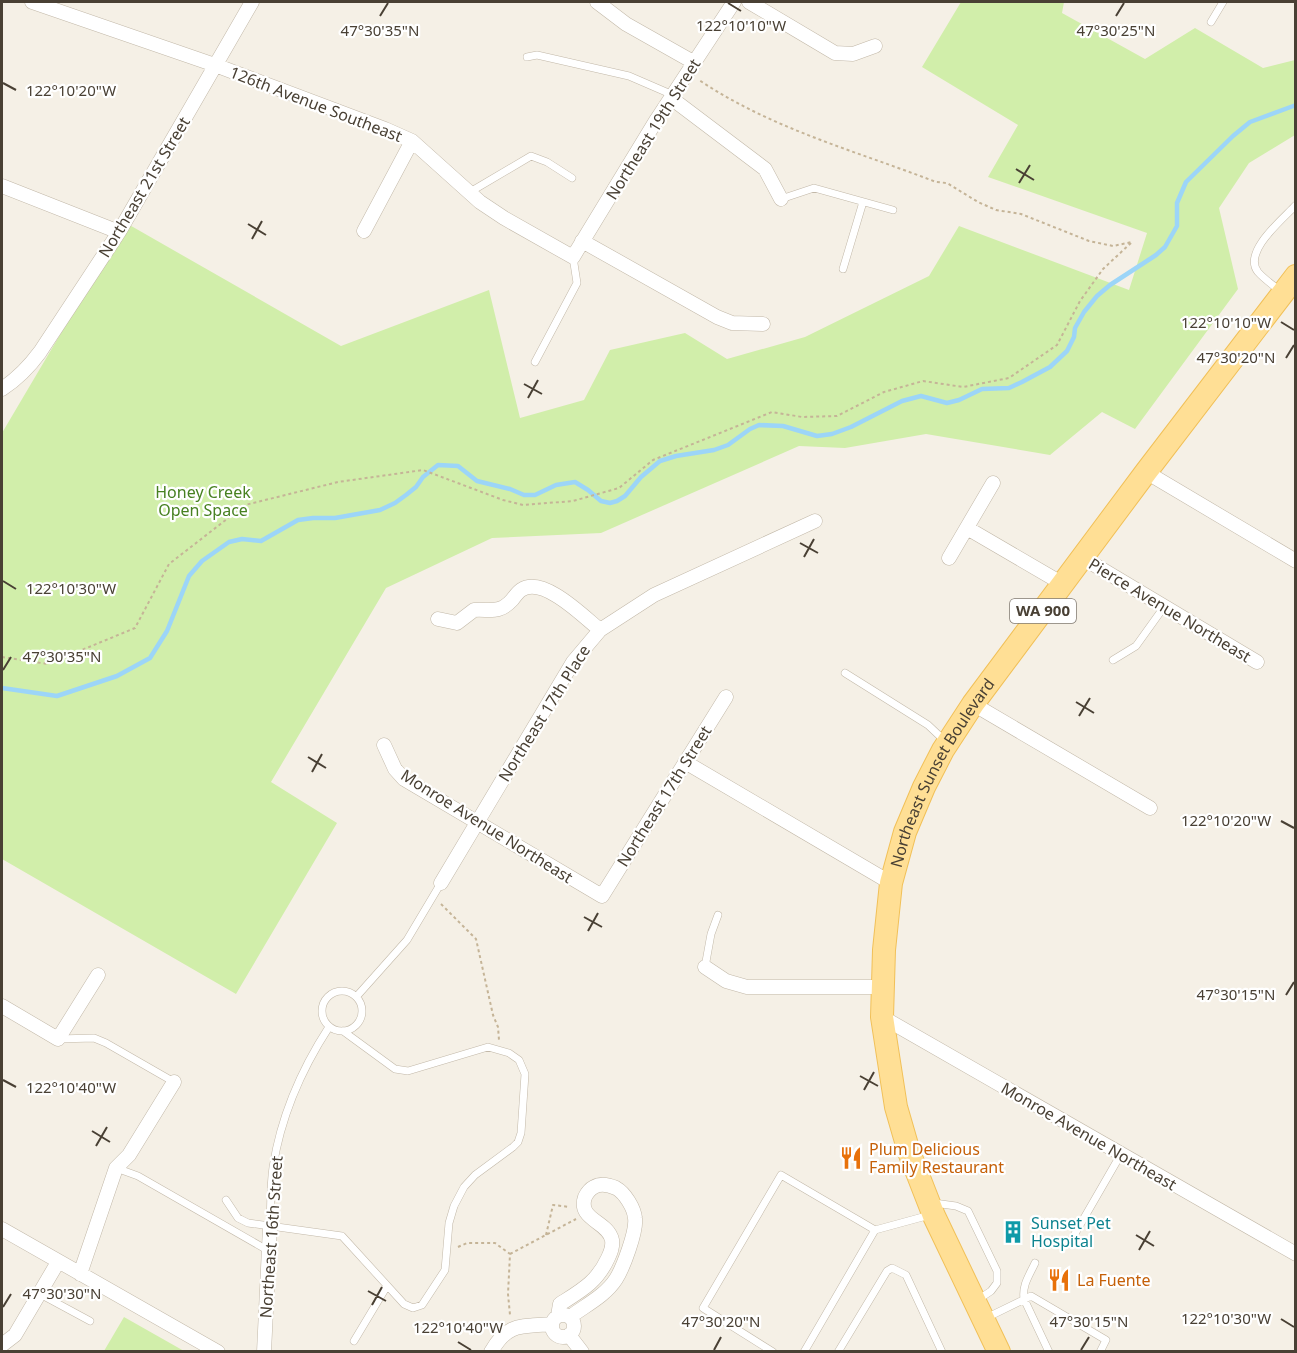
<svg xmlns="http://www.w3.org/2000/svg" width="1297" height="1353" viewBox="0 0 1297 1353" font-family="'Noto Sans',sans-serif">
	<rect width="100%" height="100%" fill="#f5f0e6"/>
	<path fill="#d1eeaa" d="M961 2H1064L1062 13 1145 59 1195 28 1263 68 1295 60V135L1249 163 1219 208 1238 289 1135 429 1102 412 1050 455 926 434 845 448 799 446 601 533 492 538 386 588 271 782 337 823 236 994 2 859V433L126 223 341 346 489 290 520 418 584 400 610 350 685 333 727 359 805 337 929 276 959 226 1129 290 1147 233 988 177 1018 125 922 67Z
		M124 1317 184 1351H104Z"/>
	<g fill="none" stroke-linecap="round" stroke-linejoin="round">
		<path stroke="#9cd5f8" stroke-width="4.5" d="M2 688 57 696 117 676 150 658 167 631 189 576 202 561 229 542 242 539 261 541 298 520 313 518H335L380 510 395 503 406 495 416 487 423 477 438 465 458 466 477 481 510 489 524 495H535L556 485 575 482 588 490 601 501 610 503 617 501 625 496 641 477 660 461 676 456 714 450 728 445 750 429 759 425 783 426 817 436 832 434 851 427 902 401 921 396 947 403 959 400 982 389 1009 388 1022 382 1050 367 1067 351 1074 337 1075 328 1084 312 1097 296 1110 285 1156 255 1165 247 1177 226V203L1186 182 1233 136 1250 122 1296 105"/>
		<g stroke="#c2b8a8" stroke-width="8">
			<path id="lane" d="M1211 22 1223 2
				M527 57 537 55 629 76 673 95
				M470 192 531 156 547 162 572 178
				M781 199 814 188 893 210
				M843 269 863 202
				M1280 291C1273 285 1264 279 1258 272 1242 252 1283 219 1296 205
				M535 362 577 283 573 257
				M1113 660 1136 646 1164 607
				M845 673 928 725 946 742
				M705 967 711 934 718 915
				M322 1011a20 20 0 1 1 40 0a20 20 0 1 1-40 0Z
				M357 996 407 940 441 883
				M58 1039 94 1038 106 1043 174 1082
				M116 1168 138 1176 269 1251
				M226 1200 238 1218 248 1223 342 1236 404 1304 413 1308 422 1305 445 1270 449 1223 454 1206 464 1187 475 1175 513 1147 518 1142 521 1133 525 1074 519 1060 509 1053 488 1047 408 1071 395 1069 343 1031
				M934 1203 956 1206 968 1211 997 1271V1283L991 1291 979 1299
				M270 1227C271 1207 270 1187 273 1167 281 1116 301 1070 329 1027
				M1069 1244 1121 1154
				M1035 1263C1029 1276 1022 1285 1024 1299L1049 1352
				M40 1294 90 1321
				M986 1318 1031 1296 1106 1340 1100 1352
				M354 1341 387 1286
				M773 1352 703 1308 781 1175 875 1230 930 1215
				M804 1352 875 1230
				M838 1352 887 1271 892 1268 906 1275 942 1352"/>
		</g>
		<g stroke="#c2b8a8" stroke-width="15">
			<path id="street" d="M32 2 215 65 385 129 412 141 480 202 504 218 573 257 657 119 734 2
				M597 2 626 24 695 63
				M749 2 835 53 853 54 875 46
				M671 98 765 169 781 199
				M2 186 119 232
				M364 231 412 141
				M582 241 717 317 732 323 763 324
				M2 389C17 379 29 367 40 352L119 232 252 2
				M1146 472 1296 561
				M967 528 1063 584
				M949 558 993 483
				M1083 558 1257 662
				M438 619 457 623 474 610C491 609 499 614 512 600 515 596 518 592 521 590 543 575 584 617 600 630
				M973 704 1150 808
				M384 745 395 769 404 779 602 896 726 697
				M685 762 891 883
				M441 883 573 662 600 630 654 595 815 521
				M705 967 726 981 747 987H883
				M2 1006 58 1039 98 975
				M882 1017 1296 1254
				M2 1229 218 1352
				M80 1274 116 1168 129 1155 174 1082
				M552 1326a11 11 0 1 1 22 0a11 11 0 1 1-22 0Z
				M558 1316 560 1304C582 1290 597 1282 608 1258 611 1252 613 1246 612 1240 608 1221 577 1220 585 1197 587 1193 590 1189 594 1187 601 1183 609 1185 616 1188 625 1193 634 1208 635 1218 637 1231 623 1268 616 1279 605 1296 586 1305 570 1317
				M569 1335 582 1352
				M2 1345 15 1335 58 1262
				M264 1352 270 1227
				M491 1352C508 1322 521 1327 552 1324"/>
		</g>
		<g stroke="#f1c058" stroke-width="24">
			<g id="primary">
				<path id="s1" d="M999 1352 934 1216 909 1152 896 1107 882 1017 884 950 891 883 905 832 924 787 943 750 973 704 1146 472 1296 276"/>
			</g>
		</g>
		<path stroke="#c5b497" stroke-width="2" stroke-dasharray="3 3" stroke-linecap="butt" d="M2 657 48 664 135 628 169 564 245 505 338 482 423 470 503 500 523 505 573 501 619 488 653 460 772 412 802 417 837 416 884 392 923 381 963 387 1009 378 1057 345 1080 301 1103 269 1132 242 1113 246 1089 241 1021 214 996 210 978 202 947 183 936 182C856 151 772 129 699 80
			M441 904 476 939 493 1015 498 1027 499 1040
			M546 1235 553 1205 570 1207
			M458 1247 467 1243H495L510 1254 508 1294 510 1315
			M510 1254 576 1219"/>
		<use href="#lane" stroke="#fff" stroke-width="7"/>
		<use href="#street" stroke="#fff" stroke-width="14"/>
		<use href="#primary" stroke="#ffdf95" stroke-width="22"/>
	</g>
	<path fill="none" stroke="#494034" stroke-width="2" d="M728 3 741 11M380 16 388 3M1116 16 1124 3M3 83 16 90M1016 169 1034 180M1019 183 1030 165M248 224 266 235M252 239 262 221M1281 322 1294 330M1286 358 1294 345M524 384 542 394M528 398 538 380M800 543 818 553M804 557 814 539M3 581 16 589M3 670 11 657M1076 702 1094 713M1079 716 1090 698M308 757 326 768M312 772 322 754M1281 821 1294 828M584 917 602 927M588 931 598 913M1286 995 1294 982M860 1076 878 1086M3 1080 16 1087M864 1090 874 1072M92 1131 110 1142M96 1146 107 1127M1136 1235 1154 1246M1139 1250 1150 1231M368 1291 386 1301M372 1305 382 1287M3 1307 11 1294M1281 1319 1294 1327M458 1342 471 1350M714 1350 721 1337M1081 1350 1089 1337"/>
	<defs>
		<g id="restaurant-bare" transform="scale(1.8)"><path d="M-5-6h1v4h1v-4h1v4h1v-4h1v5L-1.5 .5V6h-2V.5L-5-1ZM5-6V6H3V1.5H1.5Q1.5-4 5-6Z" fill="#e8710a" stroke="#fff" stroke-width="2.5" paint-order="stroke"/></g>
		<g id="building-bare" transform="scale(1.8)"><path d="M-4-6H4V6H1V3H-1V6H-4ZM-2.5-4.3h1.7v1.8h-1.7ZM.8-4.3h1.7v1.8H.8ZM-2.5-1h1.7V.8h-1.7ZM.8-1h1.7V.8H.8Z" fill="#0f9aa8" stroke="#fff" stroke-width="2.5" paint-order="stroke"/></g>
	</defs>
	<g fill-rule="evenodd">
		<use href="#restaurant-bare" x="851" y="1158"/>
		<use href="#building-bare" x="1013" y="1232"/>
		<use href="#restaurant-bare" x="1059" y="1280"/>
	</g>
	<g text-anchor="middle" stroke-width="4.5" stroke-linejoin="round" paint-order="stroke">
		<rect fill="#fff" stroke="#807971" stroke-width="1.5" x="1010" y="599" width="66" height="24" rx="4.5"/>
		<g font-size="15" font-weight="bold" fill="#494034">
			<text x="1043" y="616">WA 900</text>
		</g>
		<g font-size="16" fill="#494034" stroke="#fff">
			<text transform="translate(316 104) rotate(21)" y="6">126th Avenue Southeast</text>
			<text transform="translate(653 129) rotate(-58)" y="6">Northeast 19th Street</text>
			<text transform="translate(144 187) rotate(-59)" y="6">Northeast 21st Street</text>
			<text transform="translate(1170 610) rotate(31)" y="6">Pierce Avenue Northeast</text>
			<text transform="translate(544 713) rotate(-58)" y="6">Northeast 17th Place</text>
			<text dy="6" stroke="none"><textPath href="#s1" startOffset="614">Northeast Sunset Boulevard</textPath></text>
			<text transform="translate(664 796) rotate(-58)" y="6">Northeast 17th Street</text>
			<text transform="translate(487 826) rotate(32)" y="6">Monroe Avenue Northeast</text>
			<text transform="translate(1089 1136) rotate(30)" y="6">Monroe Avenue Northeast</text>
			<text transform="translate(271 1237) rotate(-86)" y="6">Northeast 16th Street</text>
		</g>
		<g font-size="16" fill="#478121" stroke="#fff">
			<text x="203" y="498">Honey Creek<tspan x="203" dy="18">Open Space</tspan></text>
		</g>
		<g font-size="16" fill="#c56008" stroke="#fff" text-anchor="start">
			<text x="869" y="1155">Plum Delicious<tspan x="869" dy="18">Family Restaurant</tspan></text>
			<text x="1077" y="1286">La Fuente</text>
		</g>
		<g font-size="16" fill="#0d838f" stroke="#fff" text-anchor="start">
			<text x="1031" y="1229">Sunset Pet<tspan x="1031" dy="18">Hospital</tspan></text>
		</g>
	</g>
	<g font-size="15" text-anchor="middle" fill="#494034" stroke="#fff" stroke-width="4.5" stroke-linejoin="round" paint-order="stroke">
		<text x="741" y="31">122°10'10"W</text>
		<text x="380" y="36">47°30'35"N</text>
		<text x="1116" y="36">47°30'25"N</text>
		<text x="71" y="96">122°10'20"W</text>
		<text x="1226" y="328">122°10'10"W</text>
		<text x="1236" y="363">47°30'20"N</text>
		<text x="71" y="594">122°10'30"W</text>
		<text x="62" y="662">47°30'35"N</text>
		<text x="1226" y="826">122°10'20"W</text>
		<text x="1236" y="1000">47°30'15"N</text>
		<text x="71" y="1093">122°10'40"W</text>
		<text x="62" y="1299">47°30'30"N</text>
		<text x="1226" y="1324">122°10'30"W</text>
		<text x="721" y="1327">47°30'20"N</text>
		<text x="1089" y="1327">47°30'15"N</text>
		<text x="458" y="1333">122°10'40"W</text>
	</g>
	<rect width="1297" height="1353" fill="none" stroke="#494034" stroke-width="6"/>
</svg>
